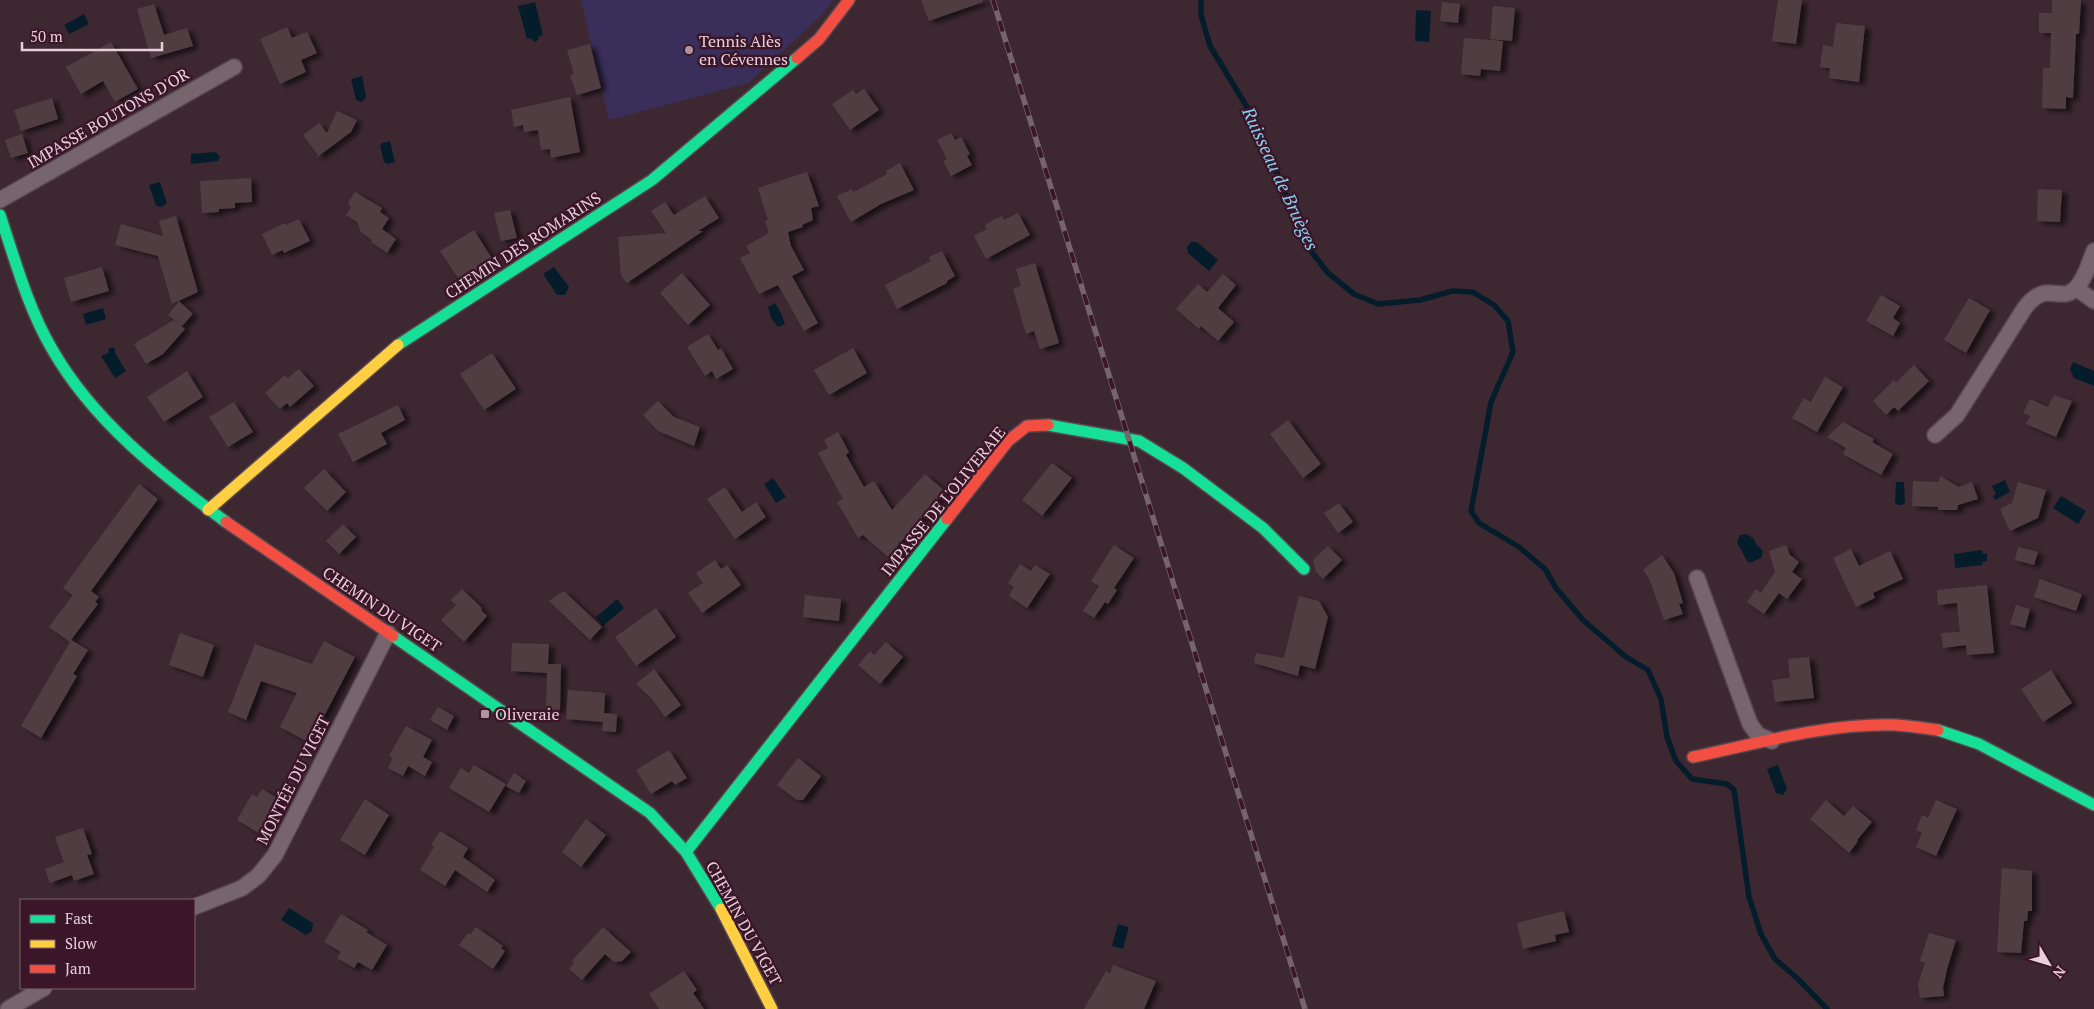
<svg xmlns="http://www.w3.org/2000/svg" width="2094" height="1009" viewBox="0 0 2094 1009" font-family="'PT Serif',serif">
	<defs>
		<filter id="shadow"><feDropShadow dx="5.5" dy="3" stdDeviation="2.5" flood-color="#0009"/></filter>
	</defs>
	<rect width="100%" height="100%" fill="#3d2832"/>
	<path fill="#3a2e5a" d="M581 0H833L821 16 748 83 609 120Z"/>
	<path fill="#051d2b" d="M535 2 543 35 539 36 538 40 535 42 530 38 527 39 518 6Z
		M1416 10 1431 11 1429 42 1415 41Z
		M84 14 89 24 69 34 64 25Z
		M362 76 366 97 362 102 356 100 351 79Z
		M390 141 395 162 388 164 384 162 380 146 382 143Z
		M214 152 218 154 220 157 218 161 191 164V154Z
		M160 182 167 203 162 207 156 206 149 185Z
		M1191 242H1197L1218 260 1209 271 1188 253 1187 247Z
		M554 267 569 287 565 295H557L543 274Z
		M775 303 781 313 785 324 778 327 771 318 768 307Z
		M103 308 106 319 86 325 83 314Z
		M109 348 113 347 115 349V353L126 371 115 378 101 356 108 353Z
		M2073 362 2094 371V386L2074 378 2070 369Z
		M773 478 786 497 776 503 764 484Z
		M2005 480 2010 492 1995 500 1993 496 1996 494 1992 486Z
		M1896 482H1904L1905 502 1902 505H1897L1895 502Z
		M2061 496 2086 511 2078 524 2053 508Z
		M1747 534 1754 539 1757 546 1760 547 1763 552 1761 558 1750 563 1747 561 1737 542 1740 535Z
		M1982 550 1983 554H1987V561L1982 562 1983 565 1955 568 1954 554Z
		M617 599 624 608 603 626 596 617Z
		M1778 765 1787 789 1783 795 1776 793 1767 769Z
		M289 908 313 923 312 931 306 935 281 920Z
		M1118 924 1129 927 1123 949 1112 946Z"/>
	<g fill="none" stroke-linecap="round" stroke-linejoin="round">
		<path stroke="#051d2b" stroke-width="5.5" d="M1201 0V15L1210 46 1256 122 1295 216 1311 251 1328 273 1354 294 1378 304 1420 300 1452 291 1473 292 1494 305 1508 321 1513 352 1491 402 1471 511 1479 523 1519 547 1545 569 1556 588 1583 620 1626 657 1648 670 1661 699 1667 737 1676 761 1692 779 1727 784 1734 790 1749 897 1761 934 1775 959 1798 979 1827 1009"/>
	</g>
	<path fill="#4f3e43" filter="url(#shadow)" d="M921 0H983V2L929 21Z
		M1778 0H1802L1796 44 1772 41Z
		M2052 0H2081L2079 34H2076L2073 98 2066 97V109L2042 108 2043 68H2050L2051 33H2039V13H2052Z
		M1442 2 1460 4 1458 23 1440 21Z
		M154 4 164 35 187 28 193 46 151 58 137 9Z
		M1493 6 1515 8 1512 41 1490 39Z
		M1836 23 1865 26 1859 82 1829 78 1830 68 1820 67 1823 45 1833 47Z
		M287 27 292 38 307 32 317 53 301 60 306 72 280 84 260 39Z
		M1464 38 1503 41 1500 71 1481 69 1480 76 1461 74Z
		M111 42 138 89 115 102 103 81 81 94 66 67Z
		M590 44 601 88 577 95 570 75 574 74 567 50Z
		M864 89 879 110 850 130 832 104 853 90 856 94Z
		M570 97 580 152 551 158 550 149 541 150 538 130 524 132 523 125 514 127 511 110Z
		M52 98 58 119 21 131 14 110Z
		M337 111 357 120 351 132 316 158 318 155 303 135 319 123 327 133Z
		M951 133 955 140 961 137 970 154 967 156 972 165 951 176 943 161 947 159 937 140Z
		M22 134 28 153 11 158 5 140Z
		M900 163 914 190 881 204 851 222 837 196 852 189 853 192 873 182 887 174 886 171Z
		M807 172 819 206 811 208 813 220 802 225 803 227 788 232 791 246 804 270 792 276 818 323 804 331 778 285 759 294 740 258 750 253 746 246 769 233 765 221 768 220 758 188Z
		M251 178 252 202 235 203V208L219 209V212L202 213 200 181Z
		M2038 189 2062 190 2060 222 2037 221Z
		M355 192 382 208 380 212 389 218 382 229 396 239 387 253 371 242 372 240 361 232 357 222 346 215 351 208 348 203Z
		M705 196 719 218 698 231H703L627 283 621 275 618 237 666 233 651 211 665 202 674 215Z
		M510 210 517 238 501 241 494 213Z
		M1018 213 1030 235 986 259 974 236 987 229 985 225 993 220 1002 216 1004 220Z
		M176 216 198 292 172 304 158 256 115 245 121 224 163 236 159 221Z
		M299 219 310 241 284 253 283 250 272 255 262 234 285 223 286 225Z
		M474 230 493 260 460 281 440 251Z
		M942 251 955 276 947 281V283L897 309 885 285 931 261 929 257Z
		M1035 263 1059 343 1040 349 1034 331 1026 334 1013 289 1021 286 1016 269Z
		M102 267 109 291 71 302 64 278Z
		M682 273 710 305 688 325 660 293Z
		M1223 274 1236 285 1218 308 1234 322 1218 341 1201 326 1199 329 1176 309 1198 284 1207 292Z
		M1881 295 1900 306 1893 318 1900 323 1893 336 1866 321Z
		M1969 298 1990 310 1966 353 1944 340Z
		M179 301 193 314 182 326 168 315Z
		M174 320 185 329 163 354 146 364 134 344Z
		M708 334 718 350 721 348 733 369 716 379 712 371 705 376 687 347Z
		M853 348 867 373 829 395 814 370Z
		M492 353 516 389 484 410 460 374Z
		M1914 365 1929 381 1898 411 1894 407 1886 415 1873 401 1894 380 1896 383Z
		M299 369 314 386 290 407 287 403 280 409 265 393 285 375 288 378Z
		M187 371 203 397 164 422 147 397Z
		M1825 377 1843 387 1817 432 1792 418 1804 398 1811 402Z
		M2054 395 2072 401 2056 437 2026 424 2030 416 2023 413 2030 399 2048 407Z
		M658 401 674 417 700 427 694 446 658 431 643 415Z
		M234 402 253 432 228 447 209 417Z
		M398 405 405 420 381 433 387 444 353 462 338 434Z
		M1288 420 1321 464 1303 478 1270 434Z
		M1843 422 1874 439 1872 442 1893 454 1881 475 1843 454 1846 448 1827 437Z
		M838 432 849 452 846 455 864 487 874 481 892 510 925 474 945 491 888 557 863 535 858 538 837 502 843 499 818 453 828 448 824 440Z
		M1052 463 1072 478 1042 516 1022 500Z
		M324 469 346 492 327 511 304 488Z
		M1940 476 1959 487 1972 482 1978 499 1958 505 1957 510H1938V507L1912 506 1913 481 1939 482Z
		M2018 482 2046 490 2038 518 2010 531 2000 509 2012 503Z
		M139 484 158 499 91 591 99 597 95 602 98 604 71 640 88 650 73 674 77 676 41 738 21 726 70 642 49 627 73 595 63 588Z
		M725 487 742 512 756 502 766 517 735 539 707 499Z
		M1339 503 1353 522 1338 533 1324 513Z
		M343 524 356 537 339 554 326 541Z
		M1114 545 1134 558 1114 588 1117 590 1108 604 1105 602 1094 618 1083 611 1099 586 1091 581Z
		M1786 545 1790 555 1799 562 1792 572 1802 579 1787 599 1779 593 1764 614 1747 602 1756 589 1761 593 1775 572 1769 551Z
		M1328 546 1342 560 1323 579 1316 572 1313 560Z
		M2018 547 2038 552 2034 565 2015 560Z
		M1851 549 1859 566 1890 551 1903 579 1873 593 1875 598 1856 607 1833 558Z
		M1662 555 1674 573 1683 603 1679 604 1683 614 1664 620 1649 578 1643 570Z
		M715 560 721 569 727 565 741 585 702 613 688 593 703 583 696 573Z
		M1020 564 1031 571 1035 565 1050 574 1027 608 1009 596 1014 587 1008 583Z
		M2040 579 2082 594 2076 611 2034 597Z
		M1987 585 1994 653 1967 655 1966 645 1943 648 1941 633 1960 632 1957 603 1938 605 1937 590Z
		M462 589 482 608 481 610 487 616 464 642 441 620 456 605 451 600Z
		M564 591 602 627 590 640 549 601Z
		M805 595 841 599 839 621 803 617Z
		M1299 596 1319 601 1328 617 1315 669 1300 665 1298 676 1254 663 1256 653 1284 658Z
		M2016 605 2030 609 2025 628 2010 624Z
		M656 608 676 637 636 666 615 637Z
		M180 633 214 645 203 677 169 665Z
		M324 641 355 657 310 743 280 727 297 693 261 681 246 720 228 712 255 644 312 664Z
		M886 642 903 657 880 684 858 665 870 651 874 655Z
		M512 643 549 644 548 664H561L560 710H546L547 673 511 671Z
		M1809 657 1814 698 1775 702 1772 680 1790 678 1788 659Z
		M654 669 681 705 665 717 652 699 636 684Z
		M2051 670 2072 703 2043 722 2021 689Z
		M568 690 605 693 604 713 617 714 616 732 602 731 603 722 566 719Z
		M438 707 454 716 447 730 430 720Z
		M406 726 432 740 423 757 432 762 425 776 408 766 403 776 388 768 393 758 389 756Z
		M669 750 687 778 675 785 672 781 651 794 636 770Z
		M798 758 821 776 803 800H797L777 785Z
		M474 765 506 784 489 812 449 788 461 768 469 773Z
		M514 773 526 781 519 793 506 786Z
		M262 789 282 801 262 835 237 820 252 794 257 797Z
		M365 799 389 815 365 855 340 840Z
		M1826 800 1844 816 1853 806 1872 822 1857 840 1858 841 1849 853 1810 819Z
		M1936 800 1957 809 1936 856 1916 847 1922 833 1916 830 1922 815 1928 818Z
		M586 819 606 835 581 867 562 852Z
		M83 828 92 854 87 855 94 874 74 881 72 875 50 883 45 869 64 862 55 837Z
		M440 831 468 848 463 857 495 880 487 892 455 870 445 886 420 870 434 847 431 845Z
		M2002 868 2032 871V911H2028L2027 921H2024L2021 953 1997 952Z
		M1564 911 1569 932 1555 935 1556 941 1523 949 1517 923Z
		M341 914 368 930 366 932 387 945 372 970 358 962 354 968 337 958 341 952 324 942Z
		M476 927 503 946 501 948 505 951 493 969 459 945 468 933 470 935Z
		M603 927 631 952 622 961 614 962 605 954 582 980 569 969 574 963 572 961Z
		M1929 933 1956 940 1947 969 1943 988 1944 996 1920 998 1918 984 1925 963 1920 961Z
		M1113 965 1156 981 1144 1009H1084L1106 971 1110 974Z
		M684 971 697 990 693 993 704 1009H659L649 994Z"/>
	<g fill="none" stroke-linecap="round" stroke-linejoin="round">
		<g stroke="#59474f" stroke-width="18">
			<path id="street" d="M0 200 234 67
				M2076 288 2094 301
				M1935 435 1957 415 2024 309C2029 302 2037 294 2046 293 2057 292 2065 298 2075 289 2085 280 2089 263 2094 251
				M1697 578 1750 724 1758 735 1772 741
				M194 907 242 888 258 876 275 855 388 633
				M8 1009 44 988"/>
		</g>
		<g stroke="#59474f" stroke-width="14">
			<path id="fast" d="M0 215C15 260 28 308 52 349 93 421 161 474 226 522
				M398 345 652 180 797 58
				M1048 425 1139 441 1183 468 1263 528 1304 569
				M393 636 650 813 686 852 721 909
				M1938 730 1979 744 2094 805
				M686 852 947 519"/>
		</g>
		<g stroke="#59474f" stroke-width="14">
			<path id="slow" d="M208 510 398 345
				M721 909 772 1009"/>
		</g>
		<g stroke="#59474f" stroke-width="14">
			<path id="jam" d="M797 58 819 39 849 0
				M947 519 1008 441 1027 426 1048 425
				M226 522 393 636
				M1693 757C1759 743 1828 723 1896 725 1910 726 1924 728 1938 730"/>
		</g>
		<use href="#street" stroke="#77656e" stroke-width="15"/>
		<use href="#fast" stroke="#16e098" stroke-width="11"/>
		<use href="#slow" stroke="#ffcf43" stroke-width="11"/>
		<use href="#jam" stroke="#f24e42" stroke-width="11"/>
		<g stroke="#75646d" stroke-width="5.5">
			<path id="rail" d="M993 0 1305 1009"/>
		</g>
		<use href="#rail" stroke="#3a1628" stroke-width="4" stroke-dasharray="11" stroke-linecap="butt"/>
	</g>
	<g fill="#ac959f" stroke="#3a1628" stroke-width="2">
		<circle cx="689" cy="50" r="5"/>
		<rect x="480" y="709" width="10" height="10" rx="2.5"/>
	</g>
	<g text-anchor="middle" stroke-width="5" stroke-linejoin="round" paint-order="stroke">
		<g font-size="16" fill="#e8cfd9" stroke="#3a1628" text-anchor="start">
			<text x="699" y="47">Tennis Alès<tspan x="699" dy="18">en Cévennes</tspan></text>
			<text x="495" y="720">Oliveraie</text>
		</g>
		<g font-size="16" fill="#e8cfd9" stroke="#3a1628">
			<text transform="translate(108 118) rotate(-30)" y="6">IMPASSE BOUTONS D'OR</text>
			<text transform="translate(523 245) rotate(-33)" y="6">CHEMIN DES ROMARINS</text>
			<text transform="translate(943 501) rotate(-51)" y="6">IMPASSE DE L'OLIVERAIE</text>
			<text transform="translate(382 609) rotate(34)" y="6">CHEMIN DU VIGET</text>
			<text transform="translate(293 780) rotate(-63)" y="6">MONTÉE DU VIGET</text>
			<text transform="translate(744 923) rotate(61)" y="6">CHEMIN DU VIGET</text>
		</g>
		<g font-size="18" font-style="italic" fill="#89d0f3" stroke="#3a1628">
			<text transform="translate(1280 179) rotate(65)" y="6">Ruisseau de Bruèges</text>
		</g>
	</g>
	<rect x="20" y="899" width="175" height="90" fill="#3a1628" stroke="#80606f"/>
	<rect x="30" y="915" width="25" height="8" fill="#16e098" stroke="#80606f"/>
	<text x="65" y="924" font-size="15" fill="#e8cfd9">Fast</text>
	<rect x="30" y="940" width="25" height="8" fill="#ffcf43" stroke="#80606f"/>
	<text x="65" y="949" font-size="15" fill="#e8cfd9">Slow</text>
	<rect x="30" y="965" width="25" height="8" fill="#f24e42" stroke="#80606f"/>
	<text x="65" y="974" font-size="15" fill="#e8cfd9">Jam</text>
	<g transform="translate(2049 964) rotate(128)" stroke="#3a1628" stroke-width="4" paint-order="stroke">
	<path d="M0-4L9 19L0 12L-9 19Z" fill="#e8cfd9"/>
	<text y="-8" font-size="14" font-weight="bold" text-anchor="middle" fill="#e8cfd9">N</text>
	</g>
	<path d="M22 42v8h140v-8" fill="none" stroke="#e8cfd9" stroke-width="2.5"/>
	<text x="30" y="42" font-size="15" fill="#e8cfd9" stroke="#3a1628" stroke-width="4" paint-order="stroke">50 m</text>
</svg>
